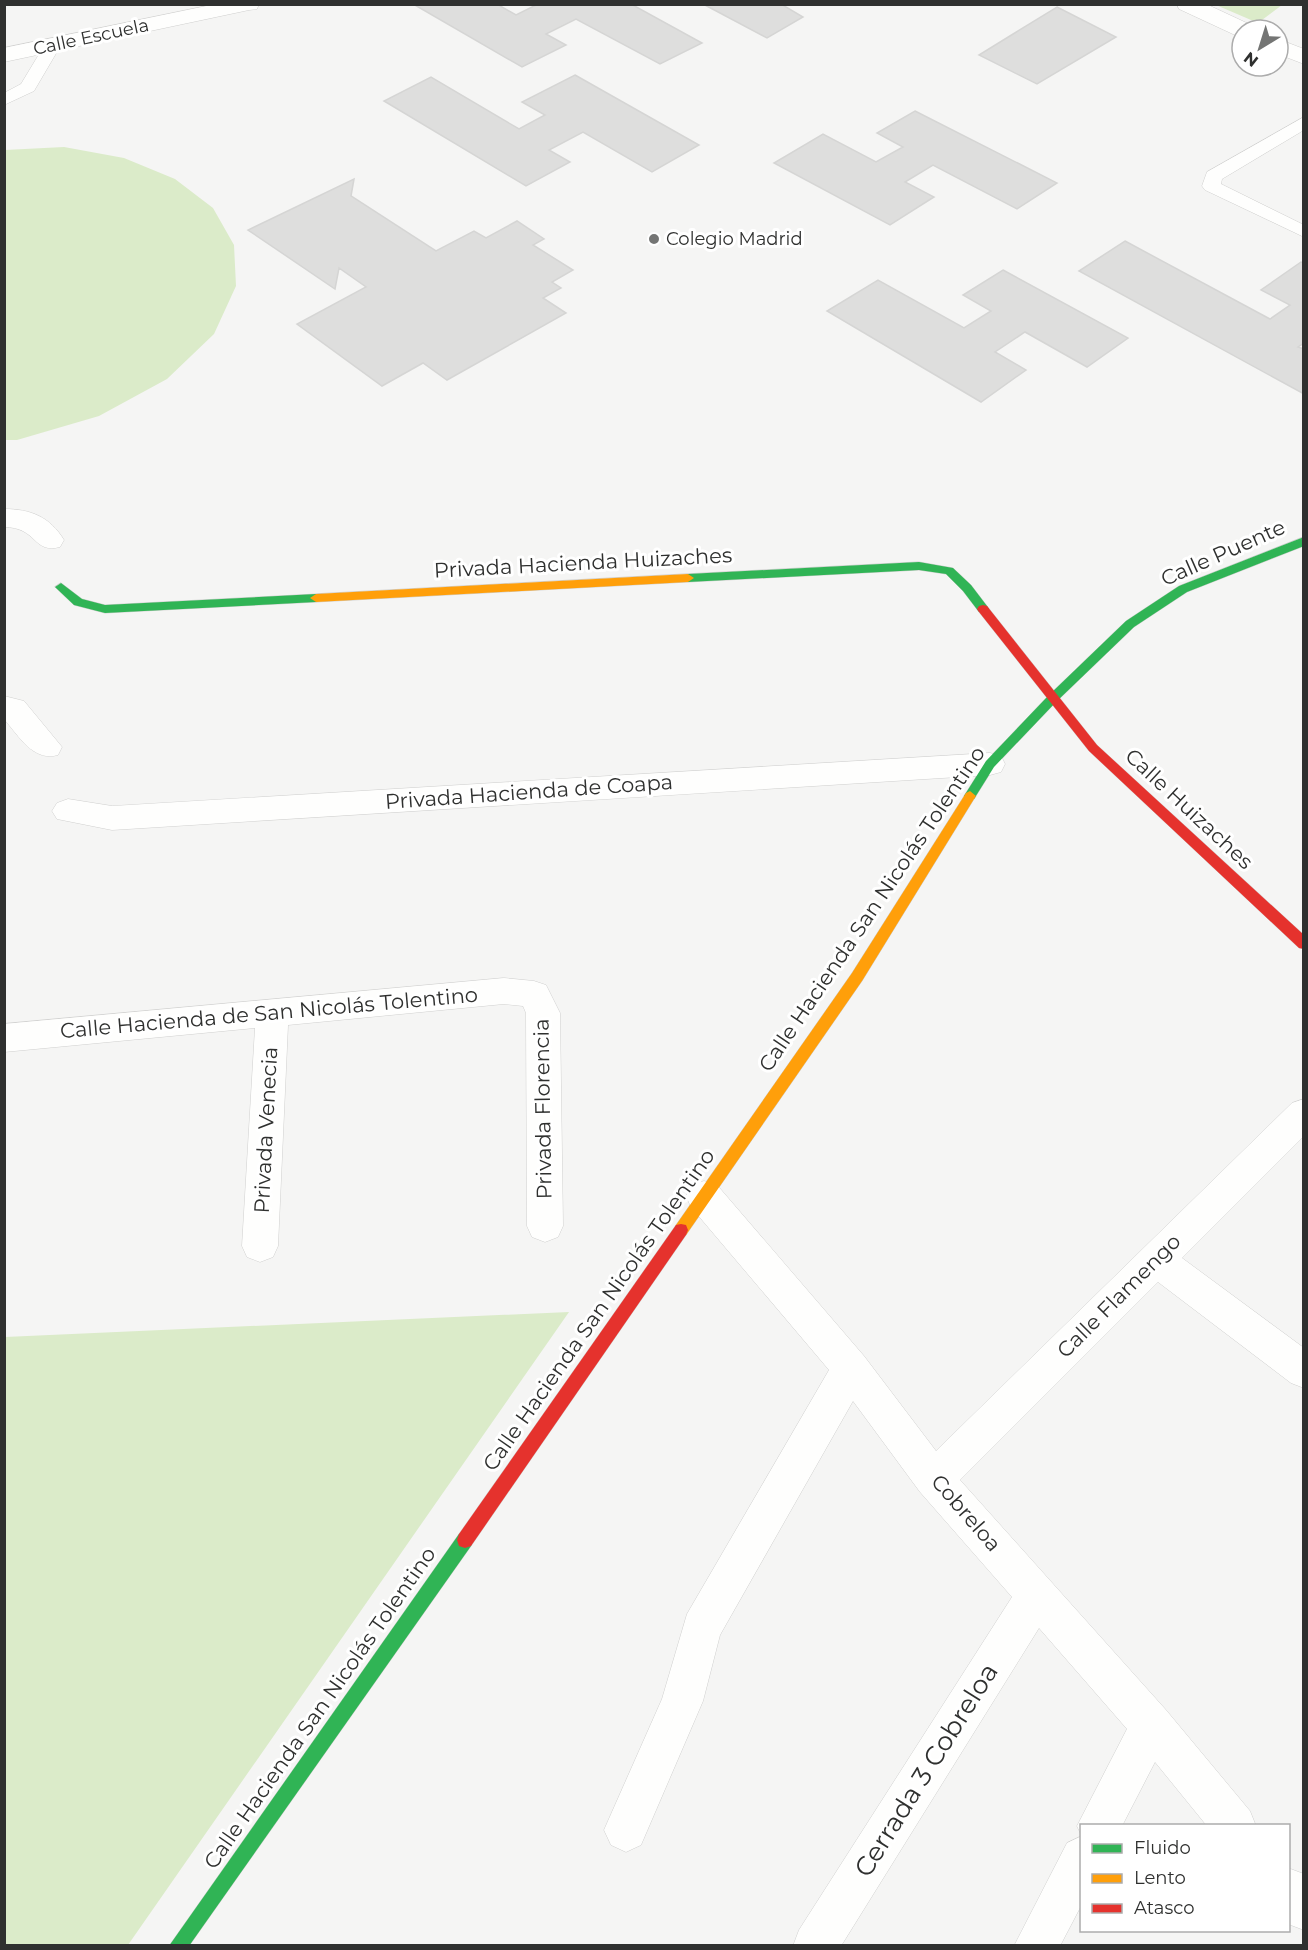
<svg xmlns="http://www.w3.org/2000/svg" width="1308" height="1950" viewBox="0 0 1308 1950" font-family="Montserrat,sans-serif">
	<rect width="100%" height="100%" fill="#f5f5f4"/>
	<path fill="#dbebc9" d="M1216 5 1282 4V5L1258 23Z
		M64 147 124 158 175 179 213 208 234 245 236 286 214 334 167 379 99 416 17 440H5V150Z
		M569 1312 128 1945H5V1337Z"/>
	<path fill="#dededd" stroke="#d5d5d4" stroke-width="1.5" d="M413 4H497L516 15 538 4H631L702 43 660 64 576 19 546 34 566 45 522 67Z
		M703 4H781L803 17 767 38Z
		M1057 7 1116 37 1037 84 979 55Z
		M575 75 699 145 652 172 583 132 549 150 570 162 526 186 384 101 431 77 519 129 545 115 522 102Z
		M915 111 1057 183 1017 209 933 165 905 182 934 197 890 225 774 163 823 134 876 162 903 147 877 133Z
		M354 179 351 196 436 251 474 231 486 238 517 221 544 239 533 245 573 270 552 282 561 288 543 298 566 313 447 380 423 363 382 386 297 324 366 287 339 268 335 289 248 230Z
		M1125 241 1270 319 1290 305 1261 290 1301 262 1304 263V343L1298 347 1304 349V394L1079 271Z
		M1003 270 1128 338 1087 367 1025 332 995 352 1026 370 981 402 827 311 878 280 964 328 991 311 963 295Z"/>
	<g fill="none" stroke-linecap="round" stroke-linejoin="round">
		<g stroke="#d0d0cf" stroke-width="1">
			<path id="lane" d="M53 40 59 41 61 45 34 91 4 105V93L21 84 47 41Z
				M1304 117V130L1222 179 1221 184 1304 225V237L1205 190 1202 186 1207 172Z"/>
		</g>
		<g stroke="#d0d0cf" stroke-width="1">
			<path id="street" d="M216 4H259L257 9 249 10 4 62V48Z
				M1177 4H1206L1251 25 1254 30H1242V36L1235 35 1179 9Z
				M1278 39 1304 49V64L1278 54Z
				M4 509C31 509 50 517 64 540L60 547C32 554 38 527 4 527Z
				M4 696 24 701 62 747 58 755C33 762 19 736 4 719Z
				M990 753 1001 756 1005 764 1001 772 990 775 112 830 57 819 52 811 57 803 68 799 112 806Z
				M504 978 534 981 546 985 560 1013 563 1226 558 1237 545 1242 532 1237 527 1226 526 1013 523 1006 504 1004 288 1025 278 1246 273 1257 260 1262 247 1257 242 1246 255 1028 4 1052V1024Z
				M1304 1099V1136L1182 1258 1304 1348V1388L1291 1383 1158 1282 960 1480 1166 1710 1250 1811 1256 1826H1207L1155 1762 1122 1826H1082V1836L1077 1826 1127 1729 1039 1628 841 1946H793L799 1930 1012 1597 920 1492 853 1401 720 1635 703 1701 641 1845 626 1852 611 1845 604 1830 662 1699 687 1614 829 1370 691 1207 686 1196 691 1185 704 1181 717 1185 864 1356 936 1451 1292 1103Z
				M1082 1836V1904L1060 1946H1014L1067 1843Z
				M1288 1868 1304 1874V1930L1288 1924Z"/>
		</g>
		<g stroke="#d0d0cf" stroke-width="1">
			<path id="fast" d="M1304 537V546L1187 592 1134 627 1056 702 994 767 974 799H966L964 796 986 761 1048 696 1126 621 1179 586Z
				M919 562 953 568 971 585 987 606 989 609 987 612H979L963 591 946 574 919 570 688 582 682 578 688 574Z
				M61 583 82 599 105 605 316 594 322 598 316 602 105 613 74 605 55 587Z
				M465 1532 471 1534 473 1540 471 1546 189 1946H169L459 1534Z"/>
		</g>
		<g stroke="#d0d0cf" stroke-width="1">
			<path id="slow" d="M688 574 694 578 688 582 316 602 310 598 316 594Z
				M970 791 976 796 974 799 862 981 686 1235 681 1236 676 1235 674 1230 676 1225 852 973 966 793Z"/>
		</g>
		<g stroke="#d0d0cf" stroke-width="1">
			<path id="jam" d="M983 605 987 606 1097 745 1304 935V949L1299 948 1089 751 979 612 977 609 979 606Z
				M681 1224 686 1225 688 1230 686 1235 471 1546 465 1548 459 1546 457 1540 459 1534 676 1225Z"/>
		</g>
		<use href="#lane" fill="#fefefd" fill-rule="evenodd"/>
		<use href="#street" fill="#fefefd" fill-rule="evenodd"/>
		<use href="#fast" fill="#30b455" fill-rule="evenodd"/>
		<use href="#slow" fill="#ff9f0a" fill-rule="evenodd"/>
		<use href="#jam" fill="#e5322d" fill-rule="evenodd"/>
	</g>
	<circle fill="#747574" stroke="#fff" stroke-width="2" cx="654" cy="239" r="6"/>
	<g text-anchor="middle" stroke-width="6" stroke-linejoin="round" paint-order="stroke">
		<g font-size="18" fill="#2f302f" stroke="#fff">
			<text transform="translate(91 37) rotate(-12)" y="6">Calle Escuela</text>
		</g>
		<g font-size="18" fill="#2f302f" stroke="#fff" text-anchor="start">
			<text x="666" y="245">Colegio Madrid</text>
		</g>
		<g font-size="21" fill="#2f302f" stroke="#fff">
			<text transform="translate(1223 553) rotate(-24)" y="7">Calle Puente</text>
			<text transform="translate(583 563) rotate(-3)" y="7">Privada Hacienda Huizaches</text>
			<text transform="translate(529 792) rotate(-4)" y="7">Privada Hacienda de Coapa</text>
			<text transform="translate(1189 809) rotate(43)" y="7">Calle Huizaches</text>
			<text transform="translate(872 909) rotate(-56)" y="7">Calle Hacienda San Nicolás Tolentino</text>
			<text transform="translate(269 1013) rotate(-5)" y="7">Calle Hacienda de San Nicolás Tolentino</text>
			<text transform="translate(543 1109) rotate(-91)" y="7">Privada Florencia</text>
			<text transform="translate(266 1130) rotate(-87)" y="7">Privada Venecia</text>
			<text transform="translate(1119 1296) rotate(-45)" y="7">Calle Flamengo</text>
			<text transform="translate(599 1310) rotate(-55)" y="7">Calle Hacienda San Nicolás Tolentino</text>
			<text transform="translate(966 1513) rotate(49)" y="7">Cobreloa</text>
			<text transform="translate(320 1708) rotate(-55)" y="7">Calle Hacienda San Nicolás Tolentino</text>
		</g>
		<g font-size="26" fill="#2f302f" stroke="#fff">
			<text transform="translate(926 1770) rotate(-58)" y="9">Cerrada 3 Cobreloa</text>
		</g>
	</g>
	<rect width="1308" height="1950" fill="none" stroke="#2f302f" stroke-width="12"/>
	<rect x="1080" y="1824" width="210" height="108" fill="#ffffff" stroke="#acacac" stroke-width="1.5"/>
	<rect x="1092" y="1844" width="30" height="9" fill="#30b455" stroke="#acacac" stroke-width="1.5"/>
	<text x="1134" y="1854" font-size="18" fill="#2f302f">Fluido</text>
	<rect x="1092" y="1874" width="30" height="9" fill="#ff9f0a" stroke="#acacac" stroke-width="1.5"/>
	<text x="1134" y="1884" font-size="18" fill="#2f302f">Lento</text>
	<rect x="1092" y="1904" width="30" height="9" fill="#e5322d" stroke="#acacac" stroke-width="1.5"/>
	<text x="1134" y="1914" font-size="18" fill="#2f302f">Atasco</text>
	<g transform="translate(1260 48) rotate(218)"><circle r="28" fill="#ffffff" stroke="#acacac" stroke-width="1.5"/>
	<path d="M0-4.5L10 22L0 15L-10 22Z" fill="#747574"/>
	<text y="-9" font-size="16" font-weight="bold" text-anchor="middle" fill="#2f302f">N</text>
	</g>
</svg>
